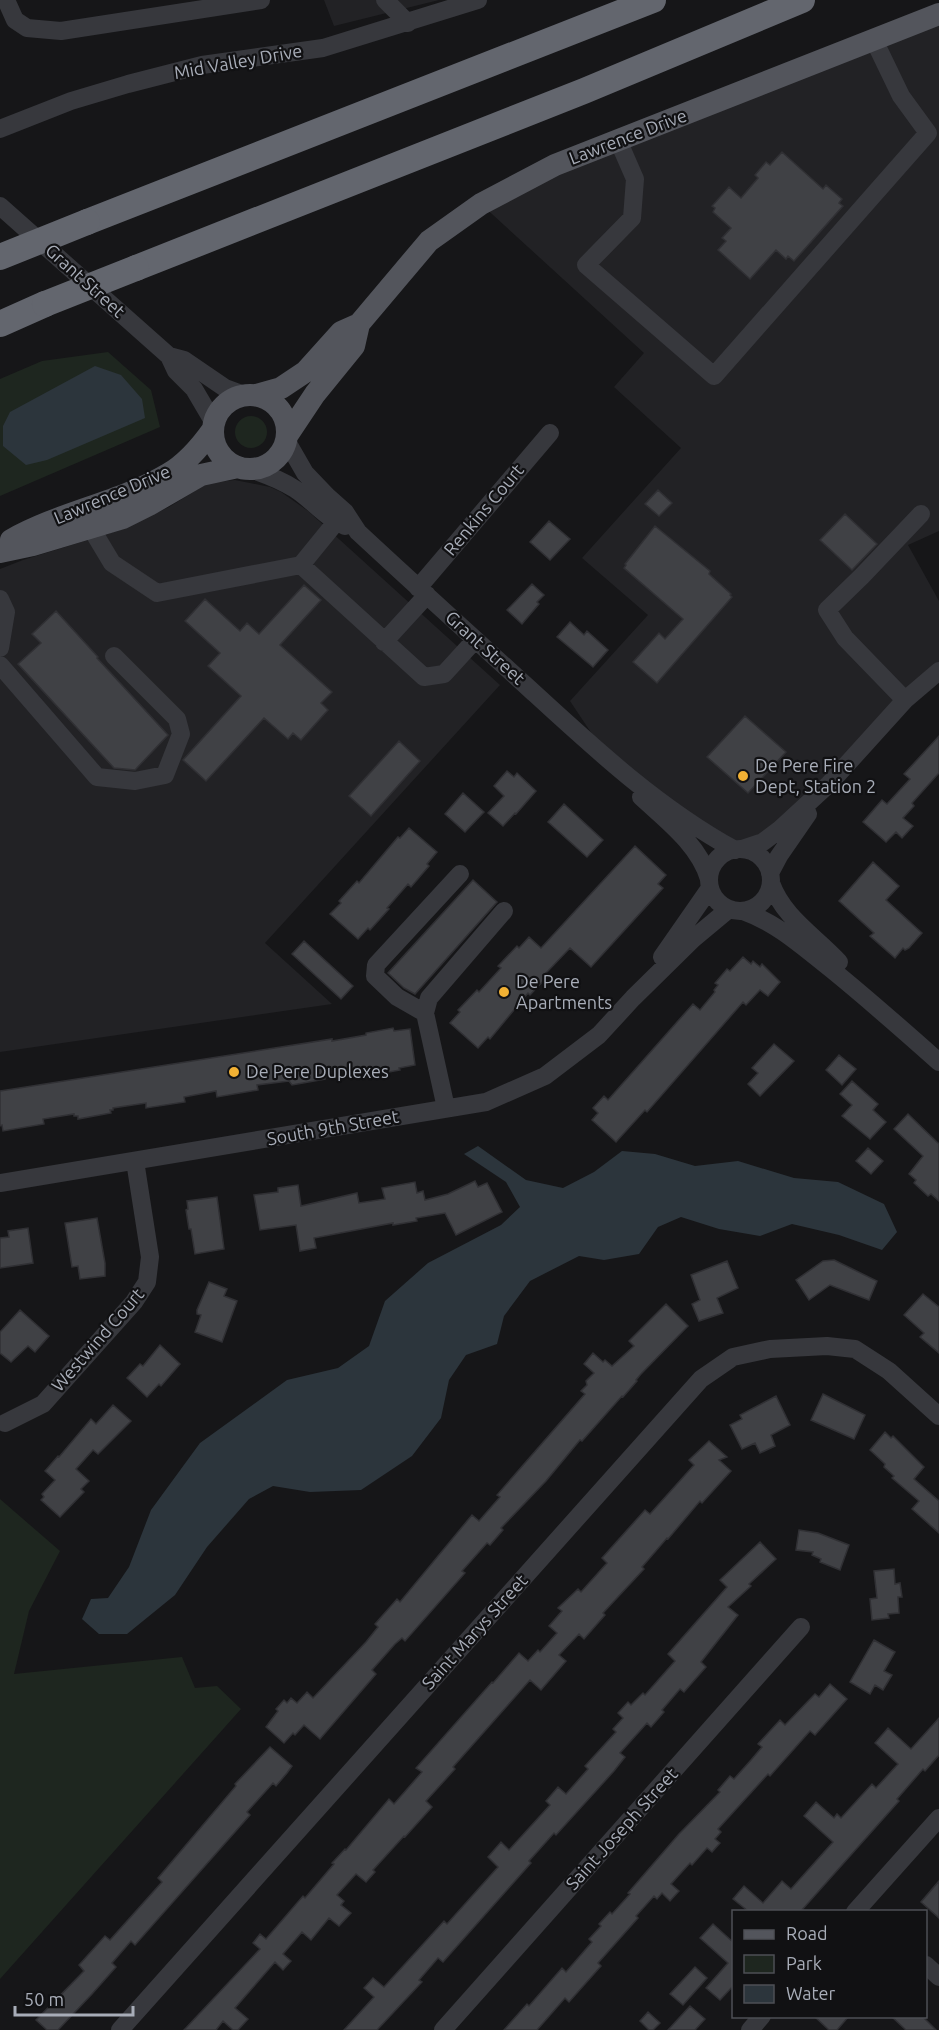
<svg xmlns="http://www.w3.org/2000/svg" width="939" height="2030" viewBox="0 0 939 2030" font-family="Ubuntu,sans-serif">
	<rect width="100%" height="100%" fill="#161618"/>
	<path fill="#222225" d="M324 0H439L334 26Z
		M939 14V531L908 545 939 601V671L755 845 715 843 612 764 570 701 648 615 582 558 681 448 614 387 644 353 481 204Z
		M235 480 270 487 281 492 308 511 500 685 265 943 332 1004 0 1052V569L23 560 123 529 169 507 208 483Z"/>
	<path fill="#1e261f" d="M108 352 151 390 160 427 0 496V379L42 361Z
		M235 432a16 16 0 1 1 32 0a16 16 0 1 1-32 0Z
		M0 1499 60 1551 29 1611 14 1674 182 1657 195 1688 217 1686 241 1709 0 1979Z"/>
	<path fill="#2c353c" d="M95 366 121 375 142 399 145 418 47 460 26 465 3 446V426L10 412Z
		M478 1146 526 1180 563 1188 594 1172 622 1151 655 1154 695 1166 738 1161 794 1178 838 1182 884 1204 897 1232 882 1250 839 1235 792 1224 760 1236 719 1229 681 1217 658 1227 639 1254 604 1260 579 1256 530 1281 504 1316 497 1344 466 1355 449 1380 441 1418 412 1456 361 1490 310 1492 273 1486 249 1499 207 1547 175 1595 127 1634H99L82 1619 91 1599 108 1598 129 1567 151 1510 200 1443 287 1380 338 1368 369 1346 385 1301 428 1263 501 1225 520 1207 506 1182 464 1154Z"/>
	<path fill="#404145" stroke="#303034" stroke-width="1.5" d="M782 152 823 189 826 185 842 199 839 203 843 206 794 261 788 256 786 259 776 250 750 279 718 250 726 241 722 238 731 228 713 212 715 208 712 206 729 187 741 198 758 178 755 175 766 162 770 165Z
		M658 490 672 503 659 516 645 504Z
		M845 514 877 544 852 570 820 540Z
		M549 521 570 539 550 560 530 542Z
		M655 526 710 571 709 574 731 594 730 595 732 597 657 683 633 662 659 633 665 639 683 619 624 568 626 565 625 564Z
		M532 584 544 595 537 602 539 604 522 624 507 610Z
		M304 585 321 600 280 645 332 692 321 703 328 710 301 740 293 733 288 739 264 718 206 781 183 760 241 696 208 666 220 653 185 621 205 599 240 631 247 623 259 634Z
		M56 611 98 657 97 658 168 735 135 770 114 768 18 664 41 643 32 634Z
		M570 622 584 635 587 631 608 650 593 667 557 637Z
		M745 716 786 752 748 793 707 757Z
		M939 736V773L912 803 914 806 903 818 913 826 902 838 896 832 886 842 863 822 882 800 887 804 910 779 904 774Z
		M399 741 420 761 371 816 349 796Z
		M507 771 514 777 517 773 536 791 516 814 515 813 503 826 488 813 504 796 494 786Z
		M463 793 484 812 465 832 445 814Z
		M564 804 603 840 587 857 548 822Z
		M409 828 437 852 427 864 429 866 411 887 408 884 387 908 389 909 370 930 368 928 358 939 330 914 341 903 339 901 357 881 359 883 398 837 400 838Z
		M635 846 666 875 658 884 663 888 591 967 570 948 546 973 549 975 530 995 528 993 490 1039 488 1037 478 1048 450 1023 460 1012 458 1010 477 990 479 992 501 968 498 966 517 946 519 948 529 937 541 948Z
		M873 862 899 886 886 900 922 933 909 948 905 950 903 948 895 958 870 936 874 933 839 901Z
		M473 880 497 902 415 994 404 988 388 973Z
		M304 941 353 986 341 999 292 954Z
		M743 957 751 964 753 961 760 967 762 964 780 982 768 996 760 990 746 1005 743 1002 647 1112 645 1110 616 1142 592 1120 598 1113 593 1108 604 1096 608 1100 693 1004 700 1010 715 992 714 990 718 985 715 983 727 969 730 971Z
		M393 1028 394 1031 410 1029 415 1065 399 1068 400 1070 372 1075V1072L357 1075 356 1069 327 1074 328 1076 325 1077V1079L292 1085 289 1081 257 1085 258 1090 217 1097 216 1091 184 1097 185 1102 146 1108V1103L113 1108V1110H110L111 1113 78 1119V1116H74V1114L43 1119 44 1124 3 1131 2 1125 0 1126V1091L332 1039V1041L366 1035V1033Z
		M774 1044 794 1061 760 1096 748 1084 758 1073 752 1068Z
		M839 1055 856 1069 842 1085 826 1070Z
		M852 1081 878 1104 873 1110 886 1122 870 1139 842 1116 852 1105 840 1094Z
		M908 1114 939 1144V1201L931 1194 928 1196 914 1183 916 1180 909 1174 923 1156 894 1129Z
		M868 1148 883 1161 871 1174 856 1161Z
		M475 1181 478 1187 487 1183 502 1212 456 1235 445 1213 416 1218 417 1221 393 1225V1223L314 1238 316 1248 300 1251 296 1225 260 1230 254 1195 278 1192V1188L298 1185 301 1206 357 1193 359 1203 385 1199 382 1188 415 1182 417 1193 423 1191 425 1200 448 1194Z
		M217 1197 224 1249 195 1254 191 1229H189L186 1210 188 1209 187 1201Z
		M97 1218 105 1263V1276L80 1279 78 1266 72 1267 65 1223Z
		M28 1228 33 1263 0 1268V1238L9 1237 8 1231Z
		M834 1260 877 1281 869 1300 830 1285 809 1300 796 1280 823 1261Z
		M727 1261 738 1288 717 1298 723 1313 699 1321 692 1304 700 1300 691 1275Z
		M209 1282 227 1289 224 1296 237 1301 222 1342 195 1332 201 1315 197 1314V1310Z
		M923 1294 939 1307V1353L920 1337 924 1333 904 1315Z
		M666 1304 688 1326 641 1374 636 1380 637 1381 623 1397 622 1396 582 1441 580 1440 546 1481 501 1528 503 1530 490 1545 487 1543 462 1571 465 1573 405 1641 402 1638 395 1644 372 1670 376 1674 320 1739 304 1725 295 1735 293 1733 284 1743 266 1727 278 1711 276 1709 284 1700 287 1703 291 1698 297 1703 307 1692 313 1698 366 1642 378 1627 375 1624 397 1599 400 1602 472 1515 479 1521 500 1497 497 1495 585 1394 581 1391 587 1385 586 1381 594 1373 584 1364 593 1353 603 1362 605 1360 612 1366 634 1346 629 1341Z
		M20 1310 49 1336 35 1352 28 1346 11 1362 0 1353V1332Z
		M160 1345 180 1364 161 1386 159 1384 147 1397 127 1378 140 1364 143 1366Z
		M823 1394 865 1415 854 1439 811 1420Z
		M776 1396 790 1425 771 1435 775 1446 760 1453 755 1443 742 1449 730 1425 742 1419 740 1415Z
		M113 1405 131 1421 98 1454 93 1450 76 1469 89 1481 81 1489 84 1492 60 1517 41 1500 44 1497 42 1494 55 1480 45 1471 58 1456 59 1457 91 1419 96 1424Z
		M885 1432 891 1438 893 1436 924 1467 914 1479 939 1501V1533L912 1509 919 1501 892 1478 894 1476 884 1467 885 1464 870 1450Z
		M709 1441 727 1457 719 1460 731 1471 702 1503 700 1501 668 1539 667 1538 642 1567 644 1569 603 1613 605 1615 584 1639 579 1634 559 1655 566 1661 541 1690 530 1680 453 1767 455 1769 426 1801 432 1807 405 1837 404 1836 373 1870 375 1872 366 1882 356 1874 337 1895 344 1901 341 1905 351 1913 339 1926 329 1918 311 1940 302 1932 283 1954 291 1961 283 1970 275 1962 235 2008 248 2019 238 2030H233L223 2021 216 2030H184L260 1949 253 1943 260 1934 266 1939 303 1896 305 1898 334 1864 332 1863 345 1849 346 1850 389 1799 394 1804 422 1772 416 1768 492 1682 493 1683 519 1653 528 1661 538 1650 540 1652 557 1633 549 1626 562 1611 558 1608 578 1589 581 1592 607 1563 602 1558 645 1510 650 1514 694 1465 689 1460Z
		M799 1530 818 1533 849 1545 840 1570 820 1562 821 1559 812 1555 813 1552 796 1550Z
		M760 1542 776 1559 749 1584 751 1586 728 1607 738 1615 701 1662 706 1667 684 1692 680 1689 662 1710 664 1712 651 1727 647 1723 620 1753 625 1757 614 1771 556 1835 554 1833 529 1861 531 1863 443 1962 438 1958 419 1980 422 1982 377 2030H344L374 1997 364 1988 373 1978 384 1987 444 1921 447 1924 498 1867 488 1857 501 1842 509 1850 550 1805 546 1801 558 1787 566 1794 588 1769 585 1766 616 1732 613 1729 623 1718 618 1713 628 1702 631 1705 643 1693 645 1695 675 1661 668 1654 727 1587 720 1580Z
		M894 1569 895 1584 900 1583 902 1597H898L899 1613 888 1614 889 1618 872 1620 870 1599 877 1598 874 1571Z
		M874 1640 895 1652 884 1671 892 1675 883 1690 875 1685 870 1694 850 1682Z
		M830 1684 847 1699 815 1735 810 1731 770 1776 768 1774 718 1829 721 1832 715 1839 720 1843 712 1852 707 1848 692 1865 690 1863 671 1884 679 1891 670 1901 662 1893 657 1899 654 1896 636 1916 638 1918 598 1963 601 1966 569 2002 565 1998 537 2030H504L527 2004 529 2006 562 1968 566 1972 592 1942 589 1939 601 1926 599 1924 610 1912 612 1914 630 1894 628 1893 679 1834 720 1792 718 1790 730 1776 734 1779 751 1760 762 1747 758 1744 780 1720 785 1725 815 1694 819 1697Z
		M939 1718V1755L925 1771 923 1769 897 1799 899 1801 801 1911H748L733 1899 744 1886 763 1903 782 1881 791 1889 833 1842 804 1816 816 1802 834 1818 837 1814 841 1818 872 1784 876 1788 898 1764 875 1743 888 1728 911 1749Z
		M270 1747 292 1766 287 1773 276 1786 273 1783 247 1812 250 1815 135 1945 131 1941 112 1963 116 1967 92 1994 58 2030H47L36 2020 84 1971 79 1965 105 1936 110 1940 162 1882 158 1878 236 1786 235 1784Z
		M939 1881V1918L921 1902Z
		M713 1924 734 1943V1985L720 2000 706 1988 728 1963 700 1938Z
		M695 1967 707 1978 683 2005 670 1994Z
		M690 2006 705 2019 695 2030H668Z
		M648 2012 660 2023 653 2030H649L640 2021Z
		M814 2016H849L837 2030H829Z
		M891 2016H922L936 2030H906Z"/>
	<g fill="none" stroke-linecap="round" stroke-linejoin="round">
		<path stroke="#37383d" stroke-width="18" d="M6 0 15 20 27 28 61 31 261 0
			M385 0 408 23
			M0 129 71 101 128 84 202 65 323 48 478 0
			M618 140 635 179 632 218 586 265 714 376 928 133 901 96 874 40
			M0 206 169 356 176 371 194 389 214 423
			M169 356 184 360 225 388 244 395
			M286 440 305 473 327 496 345 512 358 532C416 586 475 639 534 693 596 750 660 809 735 850
			M250 469C265 474 281 480 295 489 312 500 326 518 345 526
			M91 528 112 563 157 593 301 565 336 522
			M301 565 424 677 444 674 475 640
			M418 588 550 433
			M0 599 6 612 0 648
			M384 642 427 595
			M0 665 97 777 135 781 165 775 181 734 177 719 114 656
			M905 700 845 638 827 610 862 576 921 514
			M641 797C667 821 699 845 709 879
			M742 849 763 842 779 830 829 784 905 700 939 671
			M709 880a31 31 0 1 1 62 0a31 31 0 1 1-62 0Z
			M770 873 779 856 808 814
			M771 883C783 917 815 936 839 962
			M743 911C777 923 803 947 831 969 868 999 903 1030 939 1062
			M662 957 710 888
			M425 1013 397 997 375 976 376 965 460 874
			M446 1108 425 1013 429 998 504 911
			M0 1183 486 1102 545 1076 599 1035 633 998 693 939 729 909
			M5 1423 43 1404 134 1302 147 1282 150 1257 135 1161
			M855 1912 939 1818
			M926 1965 939 1977
			M120 2030 701 1379 733 1357 770 1349 827 1346 855 1349 889 1371 939 1416
			M443 2030 801 1627
			M750 2030 762 2016"/>
		<path stroke="#53555c" stroke-width="22" d="M256 395 281 388 305 372 341 332 359 324 429 241 481 204 555 165 939 14
			M213 432a37 37 0 1 1 74 0a37 37 0 1 1-74 0Z
			M287 436 315 394 354 346 359 324
			M11 540C60 512 119 503 168 474 187 463 201 446 213 429
			M0 552 33 545 123 518 149 505 201 475 238 467"/>
		<path stroke="#63666e" stroke-width="26" d="M87 222 653 0
			M136 268 584 91 802 0
			M0 324 45 304"/>
		<path stroke="#63666e" stroke-width="26" d="M0 257 87 222
			M45 304 136 268"/>
	</g>
	<g fill="#f2b134" stroke="#111113" stroke-width="2">
		<circle cx="743" cy="776" r="6"/>
		<circle cx="504" cy="992" r="6"/>
		<circle cx="234" cy="1072" r="6"/>
	</g>
	<g text-anchor="middle" stroke-width="4.5" stroke-linejoin="round" paint-order="stroke">
		<g font-size="18" fill="#a8adb8" stroke="#111113">
			<text transform="translate(238 62) rotate(-10)" y="6">Mid Valley Drive</text>
			<text transform="translate(628 137) rotate(-21)" y="6">Lawrence Drive</text>
			<text transform="translate(85 281) rotate(42)" y="6">Grant Street</text>
			<text transform="translate(112 495) rotate(-23)" y="6">Lawrence Drive</text>
			<text transform="translate(484 510) rotate(-50)" y="6">Renkins Court</text>
			<text transform="translate(485 648) rotate(42)" y="6">Grant Street</text>
			<text transform="translate(333 1128) rotate(-10)" y="6">South 9th Street</text>
			<text transform="translate(98 1340) rotate(-49)" y="6">Westwind Court</text>
			<text transform="translate(475 1632) rotate(-48)" y="6">Saint Marys Street</text>
			<text transform="translate(622 1829) rotate(-48)" y="6">Saint Joseph Street</text>
		</g>
		<g font-size="18" fill="#a8adb8" stroke="#111113" text-anchor="start">
			<text x="755" y="772">De Pere Fire<tspan x="755" dy="21">Dept, Station 2</tspan></text>
			<text x="516" y="988">De Pere<tspan x="516" dy="21">Apartments</tspan></text>
			<text x="246" y="1078">De Pere Duplexes</text>
		</g>
	</g>
	<rect x="732" y="1910" width="195" height="108" fill="#111113" stroke="#4d4f55" stroke-width="1.5"/>
	<rect x="744" y="1930" width="30" height="9" fill="#53555c" stroke="#4d4f55" stroke-width="1.5"/>
	<text x="786" y="1940" font-size="18" fill="#a8adb8">Road</text>
	<rect x="744" y="1955" width="30" height="18" fill="#1e261f" stroke="#4d4f55" stroke-width="1.5"/>
	<text x="786" y="1970" font-size="18" fill="#a8adb8">Park</text>
	<rect x="744" y="1985" width="30" height="18" fill="#2c353c" stroke="#4d4f55" stroke-width="1.5"/>
	<text x="786" y="2000" font-size="18" fill="#a8adb8">Water</text>
	<path d="M15 2006v9h118v-9" fill="none" stroke="#a8adb8" stroke-width="3"/>
	<text x="24" y="2006" font-size="18" fill="#a8adb8" stroke="#111113" stroke-width="4.5" paint-order="stroke">50 m</text>
</svg>
